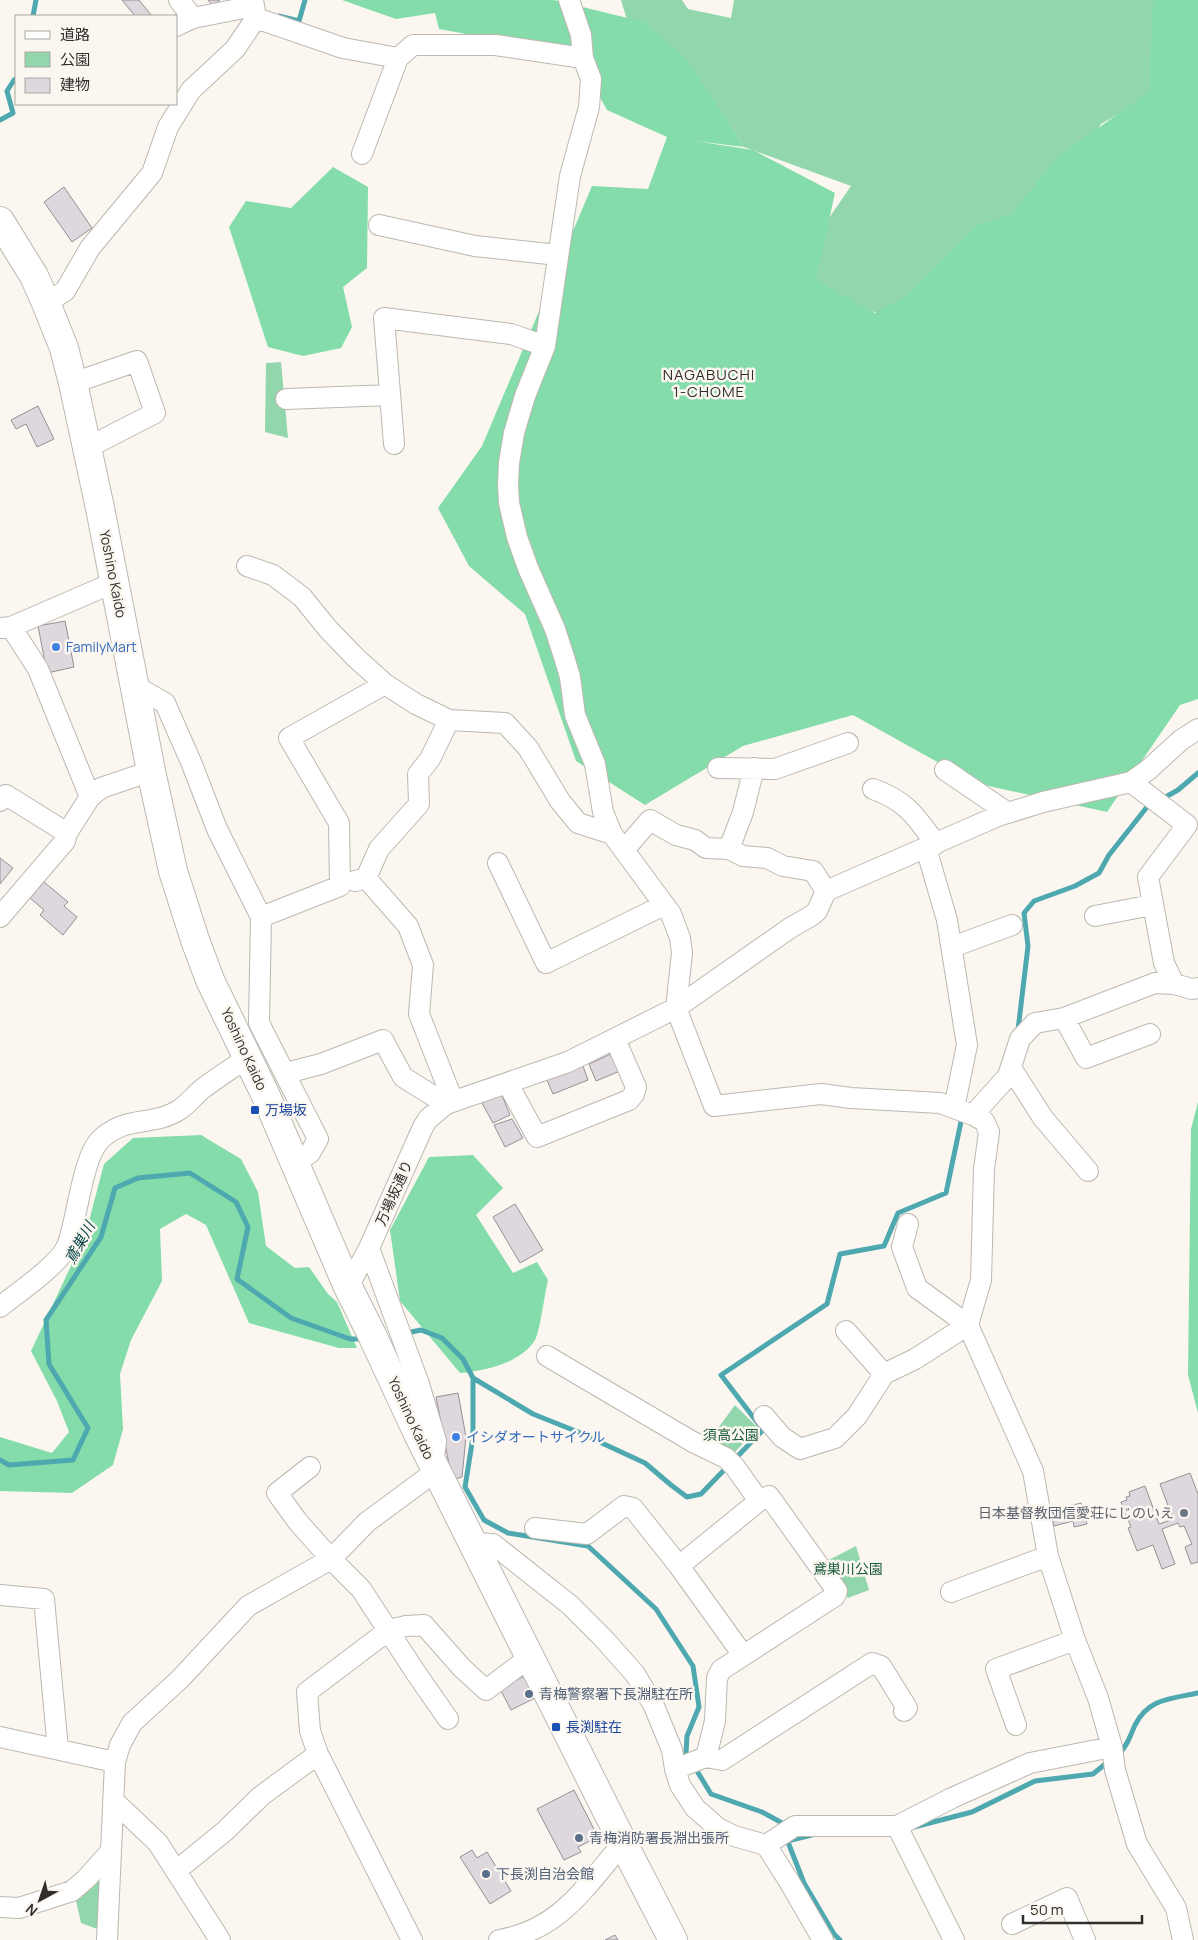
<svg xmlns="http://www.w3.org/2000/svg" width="1198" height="1940" viewBox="0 0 1198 1940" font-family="Manrope,'Noto Sans JP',sans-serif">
	<rect width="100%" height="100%" fill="#fbf7f0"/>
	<path fill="#92d6ad" d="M621 0H682L688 9 731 18 734 0H1169L1157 92 1101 124 1077 161 905 321 806 292 805 253 851 186 744 147 711 97 688 70 627 20Z
		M281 362 288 438 265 432 266 363Z
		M735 1405 758 1428 734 1453 710 1439Z
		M856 1546 869 1590 848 1598 825 1562Z
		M100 1869V1930L81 1923 75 1896Z"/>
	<path fill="#83dca9" d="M342 0H554L644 22 688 61 744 147 695 141 753 150 835 193 816 280 875 313 904 298 977 225 1012 214 1057 157 1149 92 1153 0H1198V699L1180 705 1107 812 975 783 853 715 743 746 645 805 576 761 525 614 469 566 438 508 482 446 592 186 648 189 667 137 607 110 576 54 439 29 435 13 396 19Z
		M333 167 368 187 367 268 343 287 352 327 341 348 303 356 268 347 229 227 246 201 291 208Z
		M1198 1102V1413L1188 1375 1191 1129Z
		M201 1135 241 1159 258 1192 266 1246 295 1268 309 1267 328 1294 337 1302 357 1348H339L249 1323 206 1225 186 1214 160 1229 162 1281 131 1340 120 1374 123 1429 113 1465 72 1493 0 1491V1437L52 1453 69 1432 57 1401 31 1351 85 1236 104 1164 133 1138Z
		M473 1155 503 1188 476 1215 513 1273 537 1262 548 1280C545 1291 540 1332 535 1340 521 1363 484 1371 460 1373L400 1301 390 1230 429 1157Z"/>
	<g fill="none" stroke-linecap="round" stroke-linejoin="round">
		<path stroke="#4ea8b0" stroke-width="5" d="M33 16 36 0
			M279 16 299 21 305 0
			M0 120 13 113 7 91 14 80 16 79
			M1162 799 1178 790 1198 773
			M1018 1030 1028 946 1024 913 1034 901 1075 886 1099 873 1109 855 1147 807 1152 804
			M406 1333 421 1330 442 1338 463 1359 473 1378 533 1414 578 1432 645 1463 671 1485 687 1497 701 1494 727 1467
			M473 1378V1437L465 1487 484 1520 508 1533 588 1546 656 1609 693 1666 699 1707 687 1736 686 1753 689 1759
			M0 1460 9 1465 73 1460 88 1428 49 1364 46 1320 101 1237 115 1188 138 1178 190 1173 236 1202 248 1227 237 1279 291 1318 350 1339H365
			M733 1461 763 1430 721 1375 827 1304 840 1254 884 1246 898 1213 946 1193 962 1117
			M1118 1755C1127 1747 1130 1736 1135 1725 1149 1698 1171 1699 1198 1693
			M694 1766 711 1794 762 1812 784 1824V1826
			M914 1827 972 1812 1035 1781 1093 1774 1109 1761
			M786 1837 804 1883 834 1934 840 1940
			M787 1841 812 1835"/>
	</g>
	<path fill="#ded7dd" stroke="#969095" d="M122 0H139L152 16H135Z
		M208 0H220L213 6Z
		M64 187 92 228 72 242 44 202Z
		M38 406 54 439 37 447 26 424 16 429 11 420Z
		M65 621 74 667 47 673 38 626Z
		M0 858 13 868 0 884Z
		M44 882 68 902 64 906 77 917 63 935 40 915 44 910 30 898Z
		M613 1053 620 1071 596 1081 589 1064Z
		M583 1066 588 1080 553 1094 547 1080Z
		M501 1093 510 1115 493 1123 482 1103Z
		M512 1119 523 1138 505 1147 494 1125Z
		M515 1204 543 1250 520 1263 493 1217Z
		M458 1393 466 1437 462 1477 452 1480 436 1397Z
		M1190 1473 1198 1494V1562L1191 1564 1185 1547 1192 1544 1184 1526 1180 1527 1178 1523 1162 1529 1175 1564 1162 1569 1153 1545 1137 1551 1128 1528 1131 1527 1121 1502 1127 1500 1126 1497 1130 1496 1129 1492 1145 1486 1159 1524 1173 1519 1160 1484Z
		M1081 1503 1087 1524 1074 1527 1073 1521 1054 1526 1050 1511Z
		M524 1676 535 1698 511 1710 500 1689Z
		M574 1790 598 1837 578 1847 581 1852 564 1860 537 1809Z
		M472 1850 477 1858 487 1852 511 1891 490 1904 460 1857Z
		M615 1935 618 1940H605Z"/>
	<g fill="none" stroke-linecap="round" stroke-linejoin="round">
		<g stroke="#bcb8b1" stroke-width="22">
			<path id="minor" d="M179 0 193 18
				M569 0 581 35 583 58 591 79 589 107 570 176 545 346 525 396 514 433 509 463 508 484 509 503 517 537 528 568 555 629 565 660 570 677 575 715 595 764 603 812 612 834
				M256 18 343 48 398 58
				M176 26 193 18 254 6
				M362 154 398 58 413 45H495L583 58
				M379 225 475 246 558 255
				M46 303 65 291 90 248 152 173 168 127 191 90 235 49 256 18 253 0
				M73 383 137 361 155 413 87 448
				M286 399 390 395
				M394 444 384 318 511 334 545 346
				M247 566 273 575 302 597 328 629 356 658 385 684 416 704 449 720 505 723 528 748 560 801 578 823 612 834 671 914 680 938 682 953 676 1008 714 1106 821 1094 851 1098 940 1103 973 1115 984 1121 989 1132 984 1169 981 1280 968 1325 1033 1471 1048 1556 1075 1640 1098 1698 1112 1747 1115 1770 1137 1844 1176 1908 1183 1940
				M11 627 38 669 90 797
				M0 628 11 627 115 582
				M135 686 165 703 191 762 217 829 261 917 259 1023 318 1139 310 1153 296 1163
				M718 768 775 769 848 743
				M945 770 1008 813
				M1131 782 1187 825 1148 877 1164 963 1174 984
				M873 789C907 801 916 817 936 844
				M0 801 6 795 67 833 90 797 101 788 151 771
				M926 848 947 920 967 1045 954 1108
				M729 849 743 812 754 768
				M624 850 650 820 676 835 695 840 706 848 729 849 743 856 767 858 783 866 813 871 826 891
				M498 863 546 963 664 905
				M366 878 408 926 423 965 419 1014 453 1101
				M355 881 366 878 379 849 419 804 418 774 430 759 449 720
				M1095 916 1152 905
				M0 917 65 841 67 833
				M261 917 340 886 339 823 289 738 385 684
				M952 947 1012 925
				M1064 1018 1086 1058 1150 1034
				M1011 1068 1043 1118 1088 1171
				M286 1073 321 1064 383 1040 403 1077 446 1104 568 1062 676 1008 790 928 811 916 817 911 826 891 998 816 1043 802 1131 782 1148 770 1181 740 1198 729
				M508 1084 537 1137 629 1100 634 1094 636 1087 615 1039
				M973 1115 1008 1076 1020 1039 1035 1023 1064 1018 1155 983 1174 984 1192 989 1198 988
				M369 1248 419 1384 436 1441 433 1464
				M348 1287 369 1248 423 1127 428 1119 446 1104
				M0 1307C17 1293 59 1265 67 1246 77 1221 82 1160 99 1141 123 1115 153 1127 179 1110 187 1105 194 1096 201 1090 216 1078 233 1068 248 1057
				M846 1331 884 1374
				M547 1356 693 1442 726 1458 735 1467 759 1501
				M764 1416 782 1437 800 1449 835 1438 857 1416 884 1374 915 1359 968 1325 917 1288 902 1247 908 1224
				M310 1467 277 1493 298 1522 331 1559 361 1589 416 1673 448 1719
				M535 1528 587 1534 624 1506 633 1508 679 1566 743 1655
				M473 1543 493 1544 570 1605 603 1638 635 1674 654 1706 672 1750 675 1769 680 1785 695 1808 718 1828 734 1836 766 1845 795 1826H897L952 1798 1030 1763 1112 1747
				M951 1592 1048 1556
				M0 1595 44 1599 58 1749
				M1016 1725 996 1669 1075 1640
				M0 1737 115 1762
				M706 1757 722 1760 872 1663 881 1666 907 1708 904 1711
				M675 1769 706 1757 715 1721 717 1678 721 1670 835 1596 837 1591 769 1496 759 1501 679 1566
				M114 1801 158 1843 220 1940
				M897 1826 954 1940
				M766 1845 790 1883 823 1940
				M176 1871 225 1831 261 1796 318 1754
				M0 1907 19 1908 72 1891 86 1879 111 1851
				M1012 1924 1067 1898 1085 1940
				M107 1940 115 1762 120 1745 132 1723 180 1679 248 1606 331 1559 367 1522 436 1471
				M412 1940 318 1754 310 1731 307 1692 389 1630 406 1626 424 1625 462 1668 486 1690 530 1657
				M499 1940C560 1930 585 1887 623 1843"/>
		</g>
		<g stroke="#bcb8b1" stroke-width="30">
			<path id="highway" d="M0 221 34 276 46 303 64 348 73 383 100 508 151 771 173 871 195 940 210 980 266 1096 348 1287 372 1335 418 1434 623 1843 673 1940"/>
		</g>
		<use href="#minor" stroke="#fff" stroke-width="20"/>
		<use href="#highway" stroke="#fff" stroke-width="28"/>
	</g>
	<g fill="#3f7fe0" stroke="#fbf7f0" stroke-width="2">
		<circle cx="56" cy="647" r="5"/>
		<circle cx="456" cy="1437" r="5"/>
	</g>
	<g fill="#1a4fb4" stroke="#fbf7f0" stroke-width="2">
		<rect x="250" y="1105" width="10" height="10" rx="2.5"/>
		<rect x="551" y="1722" width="10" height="10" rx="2.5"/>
	</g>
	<circle fill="#6b7280" stroke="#fbf7f0" stroke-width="2" cx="1184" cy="1513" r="5"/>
	<g fill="#5c6f8a" stroke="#fbf7f0" stroke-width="2">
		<circle cx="529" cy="1694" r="5"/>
		<circle cx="579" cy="1838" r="5"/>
		<circle cx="486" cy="1874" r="5"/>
	</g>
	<g text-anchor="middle" stroke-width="5" stroke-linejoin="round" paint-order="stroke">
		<g font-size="14" fill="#2f2e2b" stroke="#fbf7f0">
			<text transform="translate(113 574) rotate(79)" y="5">Yoshino Kaido</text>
			<text transform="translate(244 1049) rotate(65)" y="5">Yoshino Kaido</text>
			<text transform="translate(394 1193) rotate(-66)" y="5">万場坂通り</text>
			<text transform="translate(411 1418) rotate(65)" y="5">Yoshino Kaido</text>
		</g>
		<g font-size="14" fill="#366cbe" stroke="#fbf7f0" text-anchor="start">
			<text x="66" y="652">FamilyMart</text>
			<text x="466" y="1442">イシダオートサイクル</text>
		</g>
		<g font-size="14" fill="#164399" stroke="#fbf7f0" text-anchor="start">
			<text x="265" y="1115">万場坂</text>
			<text x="566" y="1732">長渕駐在</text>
		</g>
		<g font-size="14" fill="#185b3a" stroke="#fbf7f0">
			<text x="731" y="1440">須高公園</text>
			<text x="848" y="1574">鳶巣川公園</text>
		</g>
		<g font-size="14" fill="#5b616d" stroke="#fbf7f0" text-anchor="end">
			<text x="1174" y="1518">日本基督教団信愛荘にじのいえ</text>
		</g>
		<g font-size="14" fill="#4e5e75" stroke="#fbf7f0" text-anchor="start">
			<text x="539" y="1699">青梅警察署下長淵駐在所</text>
			<text x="589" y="1843">青梅消防署長淵出張所</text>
			<text x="496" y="1879">下長渕自治会館</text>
		</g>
		<g font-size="15" letter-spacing="1" fill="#2f2e2b" stroke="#fbf7f0">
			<text x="709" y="380">NAGABUCHI<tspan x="709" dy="17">1-CHOME</tspan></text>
		</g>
		<g font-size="15" font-style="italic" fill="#08454b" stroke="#fbf7f0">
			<text transform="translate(80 1243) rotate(-61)" y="5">鳶巣川</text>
		</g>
	</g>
	<rect x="15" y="15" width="162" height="90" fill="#fbf7f0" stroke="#a9a7a1"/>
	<rect x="25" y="31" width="25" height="8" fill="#ffffff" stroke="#a9a7a1"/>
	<text x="60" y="40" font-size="15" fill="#2f2e2b">道路</text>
	<rect x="25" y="52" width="25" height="15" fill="#92d6ad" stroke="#a9a7a1"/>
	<text x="60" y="65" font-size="15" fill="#2f2e2b">公園</text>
	<rect x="25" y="78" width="25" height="15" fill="#ded7dd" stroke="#a9a7a1"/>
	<text x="60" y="90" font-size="15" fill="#2f2e2b">建物</text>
	<g transform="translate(40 1900) rotate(220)" stroke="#fbf7f0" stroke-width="4" paint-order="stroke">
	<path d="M0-4L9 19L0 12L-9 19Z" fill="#2f2e2b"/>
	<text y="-8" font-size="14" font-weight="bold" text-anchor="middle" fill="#2f2e2b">N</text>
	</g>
	<path d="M1023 1915v8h119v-8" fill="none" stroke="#2f2e2b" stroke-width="2.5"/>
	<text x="1030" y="1915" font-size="15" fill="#2f2e2b" stroke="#fbf7f0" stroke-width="4" paint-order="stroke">50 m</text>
</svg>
